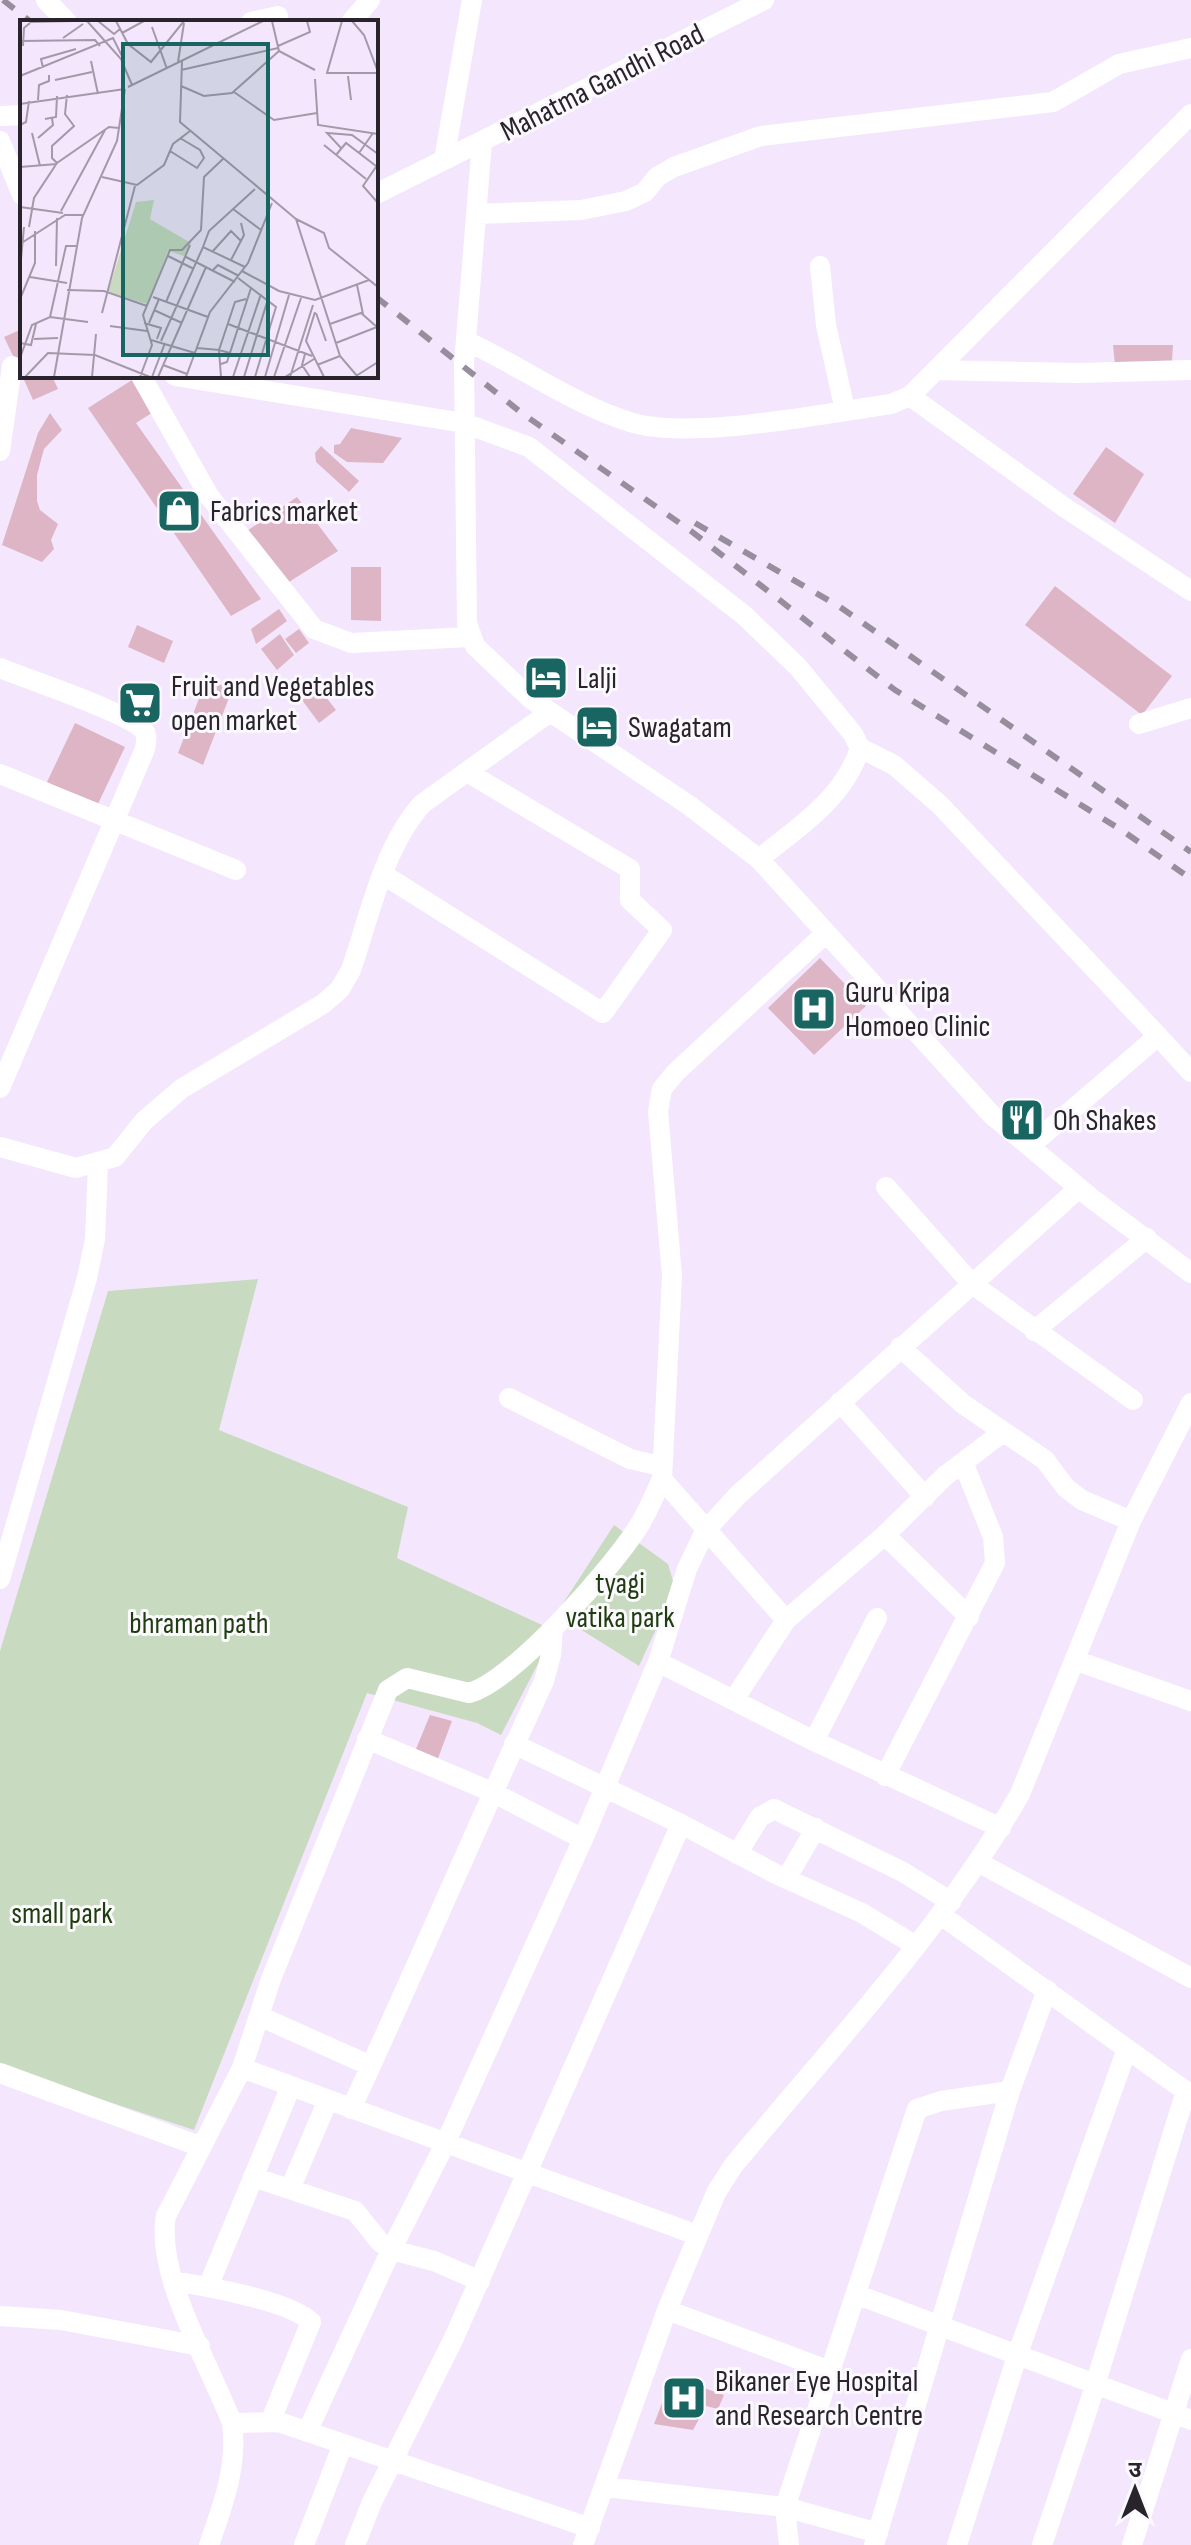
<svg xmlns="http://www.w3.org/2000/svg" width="1191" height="2545" viewBox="0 0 1191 2545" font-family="'Sofia Sans Condensed','Noto Sans Devanagari',sans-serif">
	<rect width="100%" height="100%" fill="#f4e7fd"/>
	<path fill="#c8dbc0" d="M258 1279 219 1430 408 1507 397 1558 555 1631 501 1735 477 1723 367 1693 194 2130 0 2066V1651L108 1291Z
		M614 1525 668 1564 675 1588 639 1666 556 1614Z"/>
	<path fill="#ddb5c5" d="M22 329V376H52L58 389 33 400 17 364 4 337Z
		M1113 345H1173L1172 361 1115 365Z
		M132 380 155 411 136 423 261 599 231 616 88 408Z
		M50 413 62 430 44 449 37 475V501L40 510 58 524 51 540 54 549 42 562 2 545 38 433Z
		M351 428 402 438 383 463 347 462 334 453V445L340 444Z
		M321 446 359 481 349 492 316 462 315 453Z
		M1106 447 1144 474 1115 523 1073 494Z
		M297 497 338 551 281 587 241 535Z
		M351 567H381V621L351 620Z
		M1055 586 1172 676 1142 715 1025 625Z
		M279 609 287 621 256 644 251 629Z
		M137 625 173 641 164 663 128 647Z
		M299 629 309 643 296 653 285 639Z
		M280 634 294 655 277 670 261 649Z
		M207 678 232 690 203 765 178 753Z
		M319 688 336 710 319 723 302 700Z
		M75 723 125 747 97 806 47 782Z
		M820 958 866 1006 814 1055 768 1008Z
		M430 1715 452 1721 437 1761 416 1749Z
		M672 2377 724 2395 718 2409 706 2406 693 2430 654 2424Z"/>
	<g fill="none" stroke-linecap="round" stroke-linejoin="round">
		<path stroke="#fff" stroke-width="20" d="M46 0 67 22
			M251 22 278 16
			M351 22 370 0
			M0 116 22 115
			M0 141 22 195
			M482 142 464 364 467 623 475 646 531 699 690 806 759 859 991 1114 1091 1198 1191 1273
			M444 160 472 0
			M376 194 764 0
			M476 214 581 210 626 201 645 192 657 177 674 167 761 136 1053 102 1119 64 1191 48
			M820 266 826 325 845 410
			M466 341C521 366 572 404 630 422 690 441 826 413 891 404L910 396 1191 114
			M936 370 1078 373 1189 370
			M141 376 209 496 314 629 351 643 469 637
			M175 376 464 423 529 447 745 616 798 667 853 734 860 748C844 799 798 827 759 859
			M910 396 1064 507 1191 591
			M0 451 12 366
			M0 668C26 679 131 713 144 731 148 736 146 742 145 749L0 1088
			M1139 724 1191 708
			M860 748 894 765 940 805 1158 1036 1030 1146
			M0 774 236 870
			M384 875 603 1013 662 930 630 900V869L467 772
			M1158 1036 1191 1072
			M0 1147 76 1168 115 1157 144 1121 181 1089 323 1004 340 989 351 970C370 915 383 848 422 804L550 712
			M886 1187 972 1284 1133 1400
			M1034 1331 1147 1238
			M900 1347 963 1404 1045 1460 1066 1488 1082 1500 1131 1521
			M509 1398 630 1459 661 1466
			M840 1402 925 1497
			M885 1535 945 1476 1003 1432
			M0 1579 87 1278 95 1239 98 1165
			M786 1620 662 1479 672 1276 658 1111 662 1089 675 1073 826 933
			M1077 1661 1191 1701
			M658 1662 687 1569 705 1531 738 1495 1079 1188
			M735 1698 786 1620 885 1535 969 1617
			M367 1739 492 1792 583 1839
			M814 1741 877 1618
			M514 1744 681 1824 778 1875 862 1913 916 1946
			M885 1776 995 1563 993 1537 963 1462
			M737 1854 760 1817 774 1809 903 1872 951 1902
			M978 1862 1191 1978
			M786 1879 816 1828
			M941 1915 1191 2095
			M259 2016 371 2066
			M242 2068 697 2235
			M0 2073 199 2146
			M351 2109C417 1967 478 1823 544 1681L551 1655 553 1629
			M253 2177 355 2211 380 2242 391 2250 434 2261 480 2281
			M290 2189 328 2100
			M173 2281C204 2286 291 2301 311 2322L271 2420
			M208 2287 291 2086
			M858 2295 1191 2420
			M667 2310 830 2371
			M0 2316 61 2320 200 2346
			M232 2423 279 2422 590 2528
			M307 2432 391 2250 445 2144 583 1839 658 1662 814 1741 1001 1828
			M605 2487 785 2507 917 2109 941 2101 1010 2091
			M209 2545C223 2505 238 2465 232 2423 210 2365 155 2275 166 2216L242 2068 271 1979 388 1690 407 1678 469 1693C514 1681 615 1565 640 1524 649 1509 655 1493 662 1479
			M304 2545 343 2444
			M355 2545 372 2502 453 2340 681 1824
			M583 2545 667 2310 716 2193 733 2166C832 2046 942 1930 1020 1794L1131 1521 1191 1403
			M789 2545 785 2507 878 2533
			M874 2545 1010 2091 1047 1990
			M957 2545 1018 2353 1127 2049
			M1042 2545 1087 2411 1186 2091
			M1132 2545 1191 2359"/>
		<path stroke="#978e9d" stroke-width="6" stroke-dasharray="14 14" stroke-linecap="butt" d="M3 0 31 22
			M376 297 523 414 691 531 895 690 1123 831 1191 879
			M695 523 840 607 1191 852"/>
	</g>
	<defs>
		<g id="shop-square" transform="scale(2.3)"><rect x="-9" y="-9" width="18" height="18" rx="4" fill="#186562" stroke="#fbf9fd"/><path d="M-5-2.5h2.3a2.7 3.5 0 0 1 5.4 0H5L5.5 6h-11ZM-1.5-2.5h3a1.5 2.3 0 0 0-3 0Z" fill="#fff"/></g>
		<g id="hotel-square" transform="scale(2.3)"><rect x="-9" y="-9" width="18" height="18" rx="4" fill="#186562" stroke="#fbf9fd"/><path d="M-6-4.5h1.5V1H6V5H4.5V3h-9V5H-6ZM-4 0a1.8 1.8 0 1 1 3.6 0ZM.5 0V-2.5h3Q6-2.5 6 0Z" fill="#fff"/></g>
		<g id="supermarket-square" transform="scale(2.3)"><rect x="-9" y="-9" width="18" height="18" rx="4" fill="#186562" stroke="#fbf9fd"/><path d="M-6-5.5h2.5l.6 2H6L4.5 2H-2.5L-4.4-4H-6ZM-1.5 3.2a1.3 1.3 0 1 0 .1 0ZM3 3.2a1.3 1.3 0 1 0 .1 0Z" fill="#fff"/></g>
		<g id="hospital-square" transform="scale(2.3)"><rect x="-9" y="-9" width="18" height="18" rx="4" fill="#186562" stroke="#fbf9fd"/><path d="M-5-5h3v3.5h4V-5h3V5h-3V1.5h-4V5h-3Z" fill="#fff"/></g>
		<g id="restaurant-square" transform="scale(2.3)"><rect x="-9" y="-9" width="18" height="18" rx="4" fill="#186562" stroke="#fbf9fd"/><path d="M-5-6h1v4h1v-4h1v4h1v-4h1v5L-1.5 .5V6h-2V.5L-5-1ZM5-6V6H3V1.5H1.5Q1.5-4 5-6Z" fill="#fff"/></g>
	</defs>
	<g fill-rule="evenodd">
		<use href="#shop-square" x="179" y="511"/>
		<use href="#hotel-square" x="546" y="678"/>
		<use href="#supermarket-square" x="140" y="703"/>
		<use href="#hotel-square" x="597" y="727"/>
		<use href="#hospital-square" x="814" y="1009"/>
		<use href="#restaurant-square" x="1022" y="1120"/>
		<use href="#hospital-square" x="684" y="2398"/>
	</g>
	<g text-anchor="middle" stroke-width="6" stroke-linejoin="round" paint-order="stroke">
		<g font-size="30" fill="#29242c" stroke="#fbf9fd">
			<text transform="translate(602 82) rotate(-27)" y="10">Mahatma Gandhi Road</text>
		</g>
		<g font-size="30" fill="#29242c" stroke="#fbf9fd" text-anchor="start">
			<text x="210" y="521">Fabrics market</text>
			<text x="577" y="688">Lalji</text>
			<text x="171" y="696">Fruit and Vegetables<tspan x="171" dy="34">open market</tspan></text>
			<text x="628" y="737">Swagatam</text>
			<text x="845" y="1002">Guru Kripa<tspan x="845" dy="34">Homoeo Clinic</tspan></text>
			<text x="1053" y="1130">Oh Shakes</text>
			<text x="715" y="2391">Bikaner Eye Hospital<tspan x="715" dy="34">and Research Centre</tspan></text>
		</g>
		<g font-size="30" fill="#1f3d0e" stroke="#fbf9fd">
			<text x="620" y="1593">tyagi<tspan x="620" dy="34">vatika park</tspan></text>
			<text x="199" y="1633">bhraman path</text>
			<text x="62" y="1923">small park</text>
		</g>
	</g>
	<g transform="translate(20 20)">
		<rect width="358" height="358" fill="#f4e7fd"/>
		<path d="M134 180 130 199 171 223 164 236 148 231 127 284 88 272 116 182Z" fill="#c8dbc0"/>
		<path fill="none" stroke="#a399a9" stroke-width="2" d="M67 1 101 39 112 65M78 1 94 14 100 9M96 1 108 24 131 42 164 1M252 1 259 31 295 50M322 1 307 53H358M332 1 344 15 358 52M10 2 54 1M132 7 147 49M102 13 124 1M43 18 63 4M0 21 75 20 80 26M3 26 4 8 10 3M258 26 290 12 287 1M71 41 78 74M162 41 160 102 276 199 320 336 338 357M158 42 164 3M23 48 21 39 56 29M161 50 258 28M0 56 93 18 103 38M328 56 331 80M295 59 298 105 358 114M35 60 72 52M161 66 184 76 212 73 259 31M108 67 243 1M214 72 254 100 297 93M18 80 19 65 29 61V55M0 84 105 69M25 99 36 97 37 76M0 105 6 102 9 81M12 113 20 146M18 118 33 105 32 98M304 125 346 159M321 128 307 113 332 115 358 134M150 131 177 148 184 138 180 130 160 118M339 133 353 113M316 135 326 123 356 146M37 143 32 138V126L54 106 45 94 47 75M358 144 343 166 358 183M0 147 37 144M82 157 117 165 144 145 153 124 170 111M0 187 43 193M213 189 241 210M41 191 85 110M276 199 304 213 309 228 358 267M9 207 14 178 37 143 89 107 99 108M0 224 45 195H63M183 227 189 211 235 169M193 231 211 211 221 221M148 236 174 249M166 237 215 262M211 240 224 215 221 203M36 246 37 198M0 250 4 207M193 250 198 245 219 256M222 251 259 271 295 280 349 260M10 257 47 263M218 258 256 287 235 357M337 265 343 294M47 270 84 271 127 286M133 277 188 297M0 279 15 243V211M146 282 170 225M134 290 162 303M295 292 286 321 304 357M82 293 115 166M296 293 306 321M30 297 46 226H56M124 303 141 308 137 319M129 303 139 279M208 304 292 336M310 304 341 293 358 308M90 306 127 311M14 319 38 318M131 320 175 333M141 321 183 227 225 247M0 323 11 325 16 304M316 323 357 307M177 328 199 330 215 282 226 279M285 334 282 345 290 357M0 338 12 305 30 297 68 302M201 344 207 342 231 268M143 345 167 354M297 345 320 336M336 356 358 342M5 357 28 333 75 335 130 357M34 357 62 198 97 121 105 69M72 357 76 314M120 357 132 325 123 295 150 230H162L181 210 184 157 204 138M132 357 145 323M138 357 186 247M166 357 190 292 228 243 252 183M201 357 199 330 210 333M213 357 241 274M224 357 248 279M245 357 269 275M254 357 281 278M265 357 294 339M270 357 293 285"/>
		<path fill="#186562" fill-opacity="0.15" stroke="#186562" stroke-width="4" d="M103 24H248V335H103Z"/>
		<rect width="358" height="358" fill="none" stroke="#29242c" stroke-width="4"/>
	</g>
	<g transform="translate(1135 2489)" stroke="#fbf9fd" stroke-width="6" paint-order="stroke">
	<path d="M0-6L14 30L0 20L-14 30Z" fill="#29242c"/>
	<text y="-12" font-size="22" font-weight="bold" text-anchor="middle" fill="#29242c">उ</text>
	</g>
</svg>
